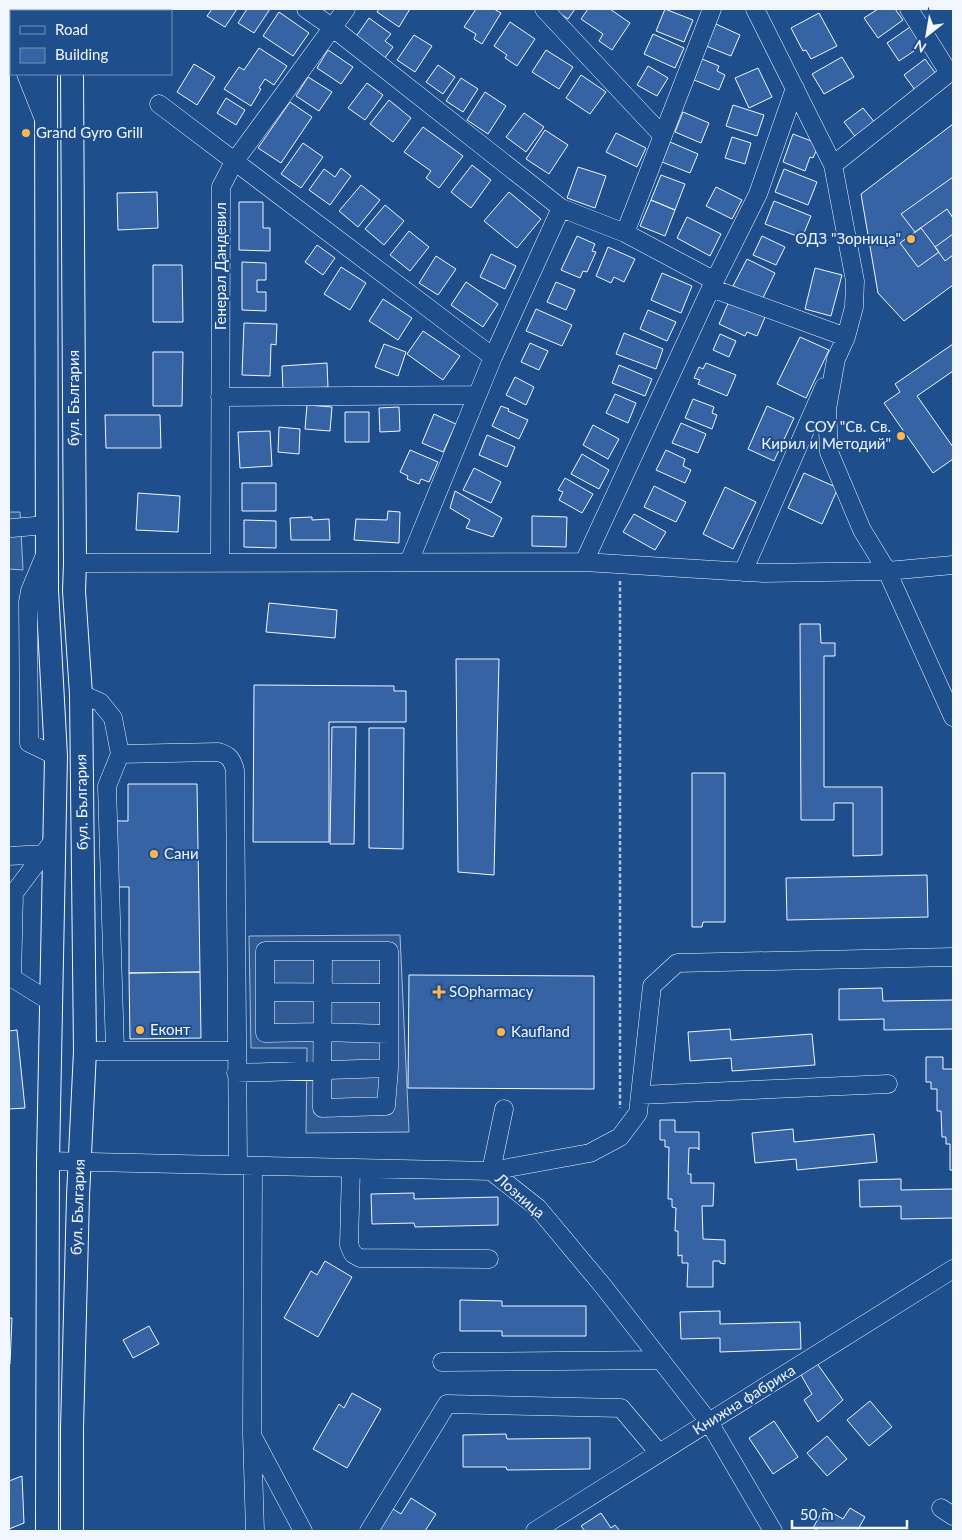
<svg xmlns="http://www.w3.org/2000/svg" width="962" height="1540" viewBox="0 0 962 1540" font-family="Lato,sans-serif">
	<rect width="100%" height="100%" fill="#1f4e8c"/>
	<path fill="#305b95" stroke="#a8bbd7" d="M9 512H20L23 570 9 569Z
		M400 935 409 1132 306 1133 307 1048H251L249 936Z"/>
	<path fill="#3563a3" stroke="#f2f6ff" d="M118 9H155V11H118Z
		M212 9H237L225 27 207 16Z
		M247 9H270L254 33 238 23Z
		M379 9H410L399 27 377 12Z
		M476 9H494L501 13 482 44 474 39 476 34 464 27Z
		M553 9H575L568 19Z
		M588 9H610L630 23 612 50 599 41 603 34 581 19Z
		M665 9 693 20 684 42 656 31Z
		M878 9H895L903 20 878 38 864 18Z
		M279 12 309 33 293 56 263 36Z
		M819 13 837 46 811 59 806 50 803 51 791 28Z
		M369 18 391 34 385 41 393 47 384 59 355 38Z
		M510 22 535 39 517 66 505 58 507 55 494 46Z
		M716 24 740 35 731 56 706 46Z
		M910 27 923 45 899 61 887 43Z
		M653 34 684 48 675 68 644 54Z
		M414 35 432 46 415 72 397 60Z
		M259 48 287 66 274 85 265 79 259 88 261 89 251 106 224 89 239 67 244 70Z
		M328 50 353 67 341 84 317 68Z
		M546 50 573 67 559 89 532 72Z
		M842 57 854 77 824 94 812 74Z
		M702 59 719 66 717 71 725 75 719 90 694 80Z
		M925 59 939 78 918 94 904 75Z
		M194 64 215 77 197 105 177 92Z
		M438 65 455 77 443 94 426 82Z
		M648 66 668 78 657 96 637 85Z
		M758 68 772 97 749 108 735 78Z
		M581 75 606 92 590 114 566 98Z
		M308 77 332 92 319 111 296 96Z
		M461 78 478 89 463 112 446 101Z
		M367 83 383 95 365 120 348 108Z
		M485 92 506 106 488 134 467 120Z
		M226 98 245 110 236 125 217 113Z
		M389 100 411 118 393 142 370 124Z
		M290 102 312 117 281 163 258 148Z
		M733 105 764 115 757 136 726 126Z
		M863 108 876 124 857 139 844 122Z
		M683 112 709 123 701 143 675 132Z
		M524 113 544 127 526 152 506 137Z
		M953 124V285L904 321 878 293 861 194Z
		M423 127 463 156 439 188 426 178 431 171 404 152Z
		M545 130 568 145 549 174 526 159Z
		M616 133 646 148 637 167 606 152Z
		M793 134 819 144 813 158 810 157 805 171 783 162Z
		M732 137 751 143 745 164 725 158Z
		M670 142 698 154 690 173 662 162Z
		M303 143 323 157 301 188 281 174Z
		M472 165 491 180 471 208 451 192Z
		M578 167 606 176 595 208 567 198Z
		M341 168 351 176 330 205 309 190 324 169 335 177Z
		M784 169 817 182 808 205 775 192Z
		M661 175 685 184 675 210 651 200Z
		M953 177V218L947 209 915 232 901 214Z
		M361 185 380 200 358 227 339 211Z
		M716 187 742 200 732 219 706 206Z
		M157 192 158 228 118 230 117 193Z
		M509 192 541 219 517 248 484 221Z
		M651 200 675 210 665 236 640 226Z
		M774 201 811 216 802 238 765 224Z
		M239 202H263V228H270V251L239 250Z
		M385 205 404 221 384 245 365 229Z
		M687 217 721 234 710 256 677 238Z
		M921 228 939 252 918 267 900 243Z
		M409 231 429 247 410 271 390 255Z
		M953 234V255L945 261 935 247Z
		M577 236 595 244 592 251 596 252 587 272 583 271 580 278 561 270Z
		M762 236 785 247 776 265 753 255Z
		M317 245 335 258 323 275 305 262Z
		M608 247 635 259 624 282 614 277 611 283 596 276Z
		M491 254 516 266 505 289 480 277Z
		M436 256 456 269 438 295 419 283Z
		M747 259 775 273 762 300 733 286Z
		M242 262 266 263V280H257V292H266V311L242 310Z
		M153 265H182L183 322H153Z
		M341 267 366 283 350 310 324 294Z
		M815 268 842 275 831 316 805 309Z
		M662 273 692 286 681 313 651 300Z
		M466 282 498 304 483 327 451 305Z
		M556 282 575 290 566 310 547 302Z
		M383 299 412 318 398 340 369 321Z
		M730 299 766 315 757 336 747 332 745 336 719 324Z
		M536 309 572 325 562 346 526 331Z
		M648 310 676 322 667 341 640 329Z
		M244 323 277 324 276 345 271 344 270 376 242 375Z
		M423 331 460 356 443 380 407 354Z
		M624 333 663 349 656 369 616 354Z
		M720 334 736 341 729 357 713 350Z
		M800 337 829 350 806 398 777 384Z
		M530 343 548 351 539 370 521 362Z
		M384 344 406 352 398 376 375 367Z
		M953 344V371L917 396 953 447V459L933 473 884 403 900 392 895 384Z
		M153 352H183L182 406H153Z
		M327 363 328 387 283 390 282 366Z
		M706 363 736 375 727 396 698 384 700 380 694 378 699 367 703 369Z
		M619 365 652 379 645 396 612 383Z
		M515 377 534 387 526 405 506 395Z
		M615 394 636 403 628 423 606 413Z
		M693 399 714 407 712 413 717 415 712 429 685 418Z
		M307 405 332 407 330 431 305 429Z
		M501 406 509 409 508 411 528 420 519 439 492 426Z
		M767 406 794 418 774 461 748 449Z
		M399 407 400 431 380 432 379 408Z
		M345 412H369V442H345Z
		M434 414 456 424 443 452 422 443Z
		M105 415H160L161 448H106Z
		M681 423 706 434 698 453 672 443Z
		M593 425 619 439 608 459 583 445Z
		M279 427 300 429 299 454 278 452Z
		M270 431 272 466 240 468 238 432Z
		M487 435 515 447 507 467 479 455Z
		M410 450 438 462 429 482 421 479 419 484 407 479 408 476 400 472Z
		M666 450 685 459 683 466 691 470 685 483 656 470Z
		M582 454 609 470 599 489 571 474Z
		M474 468 501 482 491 503 463 490Z
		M804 473 838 488 822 524 788 508Z
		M565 478 593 494 582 513 559 500 563 492 558 490Z
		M242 483H276V511H242Z
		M654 486 686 502 676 522 644 507Z
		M725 487 756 502 733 549 703 534Z
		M455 491 502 518 493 537 466 528 470 520 450 508Z
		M138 493 180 496 178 532 136 530Z
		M388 511 400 512 399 543 354 540 356 519 387 520Z
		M634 514 666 532 655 550 623 532Z
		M532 516 567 517 566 547 532 546Z
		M312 517V520L329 519 330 540H291L290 518Z
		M244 520 276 521V548L244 547Z
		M269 603 337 610 335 638 266 632Z
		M800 624H820L821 643H835V656H824V787H882V855L853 856V803H834V820H801Z
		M456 659H499L494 875 458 872Z
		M254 685 394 686V691H406V722H329V842H253Z
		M332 727H356L354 844H330Z
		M369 728H404L403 849 369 848Z
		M692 773H725V922H703L702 927H692Z
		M128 784H197L200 972 129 973V887H111V821H128Z
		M927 875 928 917 787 920 786 878Z
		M200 972 201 1038 130 1039 129 973Z
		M409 975 594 976V1089L408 1088Z
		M882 988 883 1001 953 1000V1029L884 1030V1019L839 1020V989Z
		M730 1029 731 1040 812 1034 815 1065 732 1071 731 1058 690 1061 688 1032Z
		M17 1030 25 1108 9 1109V1031Z
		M926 1057H943V1069H953V1170H950V1144H946V1137H942L941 1111H937V1089H931V1082H926Z
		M660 1120H675V1132H699V1150L698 1148H689L688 1174H691V1183H714L713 1206H702L703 1239 725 1240V1264L720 1263V1261H713V1287H687L688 1263H682V1255L678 1256V1231H675L676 1208 672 1207V1199H668L669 1147H665V1140H660Z
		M793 1129 794 1142 874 1134 877 1162 797 1170 796 1159 755 1163 752 1133Z
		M901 1179V1190L953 1189V1218L901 1219V1206L860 1207 859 1180Z
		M414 1193V1199L498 1197V1225L415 1227 414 1223 372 1224 371 1194Z
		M325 1261 352 1277 318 1337 284 1318 311 1271 317 1275Z
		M460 1300 502 1301V1306H586V1336H502V1331H460Z
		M720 1311V1324L800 1322 801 1349 720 1352V1338L681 1339 680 1312Z
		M9 1318H12L10 1364H9Z
		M149 1326 159 1344 133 1358 123 1340Z
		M816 1362 843 1400 818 1422 804 1400 812 1394 801 1375Z
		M352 1393 381 1409 347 1468 313 1449 339 1404 344 1408Z
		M870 1401 892 1427 869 1446 847 1420Z
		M774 1421 798 1457 773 1474 749 1438Z
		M506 1434 507 1439 590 1438V1469L507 1470 506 1467H463V1435Z
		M827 1436 847 1459 827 1476 807 1453Z
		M22 1476 24 1523 9 1529V1481Z
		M411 1498 436 1514 425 1531H379L393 1509 401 1514Z
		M824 1508 843 1519 850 1508 865 1517 857 1531H819L813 1528Z
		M601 1513 611 1528 615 1525 620 1531H585L581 1526Z"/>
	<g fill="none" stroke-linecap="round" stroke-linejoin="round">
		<g stroke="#f2f6ff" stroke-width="19">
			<path id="minor" d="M16 9V11
				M306 9 333 28 561 208 625 233 715 281
				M544 9 663 136
				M755 9 833 165 855 281 854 307 846 337 836 359 827 409 829 452 862 530 887 571 953 717
				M26 74 43 117
				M159 104 493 357
				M833 165 949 73 909 9
				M625 233 712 9
				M711 288 846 337
				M220 397 477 395
				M12 528 46 525
				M45 555 30 591 28 602 29 743 56 756
				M409 562 493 357 561 208
				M584 562 711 288 758 194 795 88
				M75 563 584 562 764 573 887 571 953 565
				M220 563 221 187 234 162 346 9
				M743 572 824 387
				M81 694 100 702 113 718 120 754 107 786 115 1050
				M120 754 218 752C229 755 232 759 235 770L238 1165
				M9 856 44 854
				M323 951H389V1034L322 1032 265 1033V951H323L322 1108 386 1106 389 1068V1034
				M265 992 389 993
				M51 1002 12 978 14 893 54 840
				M85 1051H236
				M236 1073 389 1068
				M640 1095 888 1084
				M504 1109 491 1171 590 1153 620 1137 638 1113 652 986 677 963 953 957
				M48 1161 491 1171 538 1208 603 1286 709 1422 773 1531
				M253 1166 252 1434 255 1531
				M351 1168 349 1245 353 1254 360 1258 489 1259
				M442 1362 661 1360
				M254 1439 303 1531
				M941 1508 953 1516
				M369 1531 447 1404 621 1408 659 1453
				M535 1531 953 1269"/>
		</g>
		<g stroke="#f2f6ff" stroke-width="24">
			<path id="major" d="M45 9V11
				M72 9V11
				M46 74 47 590 56 756 48 1161 47 1531
				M72 1531V1429L78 1196 85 1051 81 694 74 591 75 563 72 74"/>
		</g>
		<path stroke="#b3c4dc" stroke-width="2.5" stroke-dasharray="4 2.5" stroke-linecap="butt" d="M620 581V1108"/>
		<use href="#minor" stroke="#1f4e8c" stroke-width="18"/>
		<use href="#major" stroke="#1f4e8c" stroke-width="22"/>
	</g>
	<g fill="#ffb74d" stroke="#1f4e8c" stroke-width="2">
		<circle cx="26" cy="133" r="5"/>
		<circle cx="911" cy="239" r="5"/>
		<circle cx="901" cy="436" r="5"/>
		<circle cx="154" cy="854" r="5"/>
		<path d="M436.5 984.5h5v5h5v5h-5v5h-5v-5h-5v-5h5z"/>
		<circle cx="140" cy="1030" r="5"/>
		<circle cx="501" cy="1032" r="5"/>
	</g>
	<g text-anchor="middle" stroke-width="4" stroke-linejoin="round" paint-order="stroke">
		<g font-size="15" fill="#f2f6ff" stroke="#1f4e8c" text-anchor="start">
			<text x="36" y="138">Grand Gyro Grill</text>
			<text x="901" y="244" text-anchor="end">ОДЗ "Зорница"</text>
			<text x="891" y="432" text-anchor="end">СОУ "Св. Св.<tspan x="891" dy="17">Кирил и Методий"</tspan></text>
			<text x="164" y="859">Сани</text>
			<text x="449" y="997">SOpharmacy</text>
			<text x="150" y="1035">Еконт</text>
			<text x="511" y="1037">Kaufland</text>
		</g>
		<g font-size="15" fill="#f2f6ff" stroke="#1f4e8c">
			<text transform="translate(221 266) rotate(-90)" y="5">Генерал Дандевил</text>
			<text transform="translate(74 398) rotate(-90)" y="5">бул. България</text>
			<text transform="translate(82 802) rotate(-91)" y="5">бул. България</text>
			<text transform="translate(520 1196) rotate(41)" y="5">Лозница</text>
			<text transform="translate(78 1207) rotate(-88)" y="5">бул. България</text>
			<text transform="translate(744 1400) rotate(-32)" y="5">Книжна фабрика</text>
		</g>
	</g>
	<rect width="962" height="1540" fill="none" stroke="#f2f6ff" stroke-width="20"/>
	<rect x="10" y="10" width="162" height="65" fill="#1f4e8c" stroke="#7391ba"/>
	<rect x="20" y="26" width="25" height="8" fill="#1f4e8c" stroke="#7391ba"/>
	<text x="55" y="35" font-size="15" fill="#f2f6ff">Road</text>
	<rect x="20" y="48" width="25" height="15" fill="#3563a3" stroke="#7391ba"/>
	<text x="55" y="60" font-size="15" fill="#f2f6ff">Building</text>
	<g transform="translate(927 35) rotate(211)" stroke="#1f4e8c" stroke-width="4" paint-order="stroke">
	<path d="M0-4L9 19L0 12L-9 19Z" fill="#f2f6ff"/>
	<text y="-8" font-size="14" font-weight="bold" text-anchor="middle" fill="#f2f6ff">N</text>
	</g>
	<path d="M792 1520v8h115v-8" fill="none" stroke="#f2f6ff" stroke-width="2.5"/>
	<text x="800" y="1520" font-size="15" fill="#f2f6ff" stroke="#1f4e8c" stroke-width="4" paint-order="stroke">50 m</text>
</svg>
